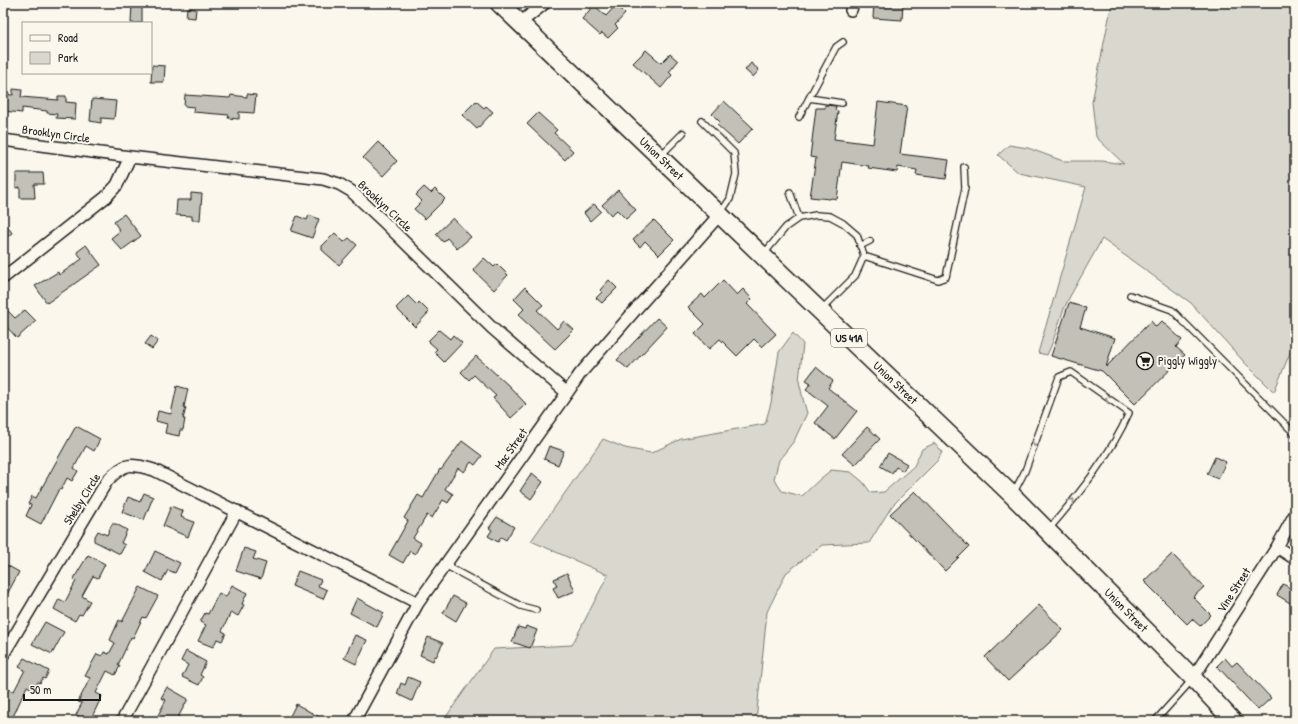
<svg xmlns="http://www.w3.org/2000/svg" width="1298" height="724" viewBox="0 0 1298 724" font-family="'Patrick Hand',sans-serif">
	<rect width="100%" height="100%" fill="#fbf7ec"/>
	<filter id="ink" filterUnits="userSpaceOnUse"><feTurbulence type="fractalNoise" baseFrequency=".025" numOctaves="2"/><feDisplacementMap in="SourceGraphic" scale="8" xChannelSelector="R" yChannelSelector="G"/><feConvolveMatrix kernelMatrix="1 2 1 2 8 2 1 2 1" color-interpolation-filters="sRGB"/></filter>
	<g filter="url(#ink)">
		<path fill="#dad7ce" stroke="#7b7a75" d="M1112 3H1295V345L1290 353 1274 392 1244 362 1191 303 1102 239 1068 300C1059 318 1056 337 1047 355L1038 353 1086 187 1019 173 998 155 1009 145 1028 148 1063 161H1102L1124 164 1096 137 1092 102Z
			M793 333 803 344 799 381 803 399 807 413 794 441 779 460 774 479 782 491 802 496 820 479 831 470 851 472 863 482 871 493 884 492 914 466 922 449 935 443 942 452 938 460 892 506 869 543 822 545 786 573 767 612 756 721H443L494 649 572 645 608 575 531 541 603 439 625 448 651 453 681 439 765 424 771 403 779 352Z"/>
		<path fill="#c3c0b8" stroke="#1c1c1c" d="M132 3H142V23H131Z
			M874 3H903L902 20 873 18Z
			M594 5 606 16 616 5 625 14 615 25 618 28 608 38 602 33 600 35 582 19Z
			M187 8 196 9 195 18 186 17Z
			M646 50 661 63 670 54 678 61 669 72 672 75 661 88 633 63Z
			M751 63 759 70 753 77 745 70Z
			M152 65 165 66 164 82H151Z
			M13 89 22 90 21 97 58 100V96H66V102L76 103 75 119 56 118 57 114 47 113V111L22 108V113L3 111V94L13 95Z
			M247 94 256 95 254 113 239 112V119L228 118 229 115 193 112 194 107 184 106 185 95 230 98 231 95 247 97Z
			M92 99 116 101 114 119 101 118V123L90 121Z
			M476 101 484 108 486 106 493 112 477 129 462 115Z
			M724 101 753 128 738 144 717 125 720 122 712 114Z
			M878 102 907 106 900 154 949 160 946 179 916 175 917 170 898 167 897 172 868 168 869 166 842 162 837 199 831 198 830 199 810 197 816 158 810 157 816 108H825V105L836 106 835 110 838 111 834 139 873 144Z
			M538 113 557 130 554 133 573 151 565 160 527 124Z
			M378 142 397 161 383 176 363 158Z
			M16 173H43L44 184H34L35 198H20V187L16 188Z
			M424 187 431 193 435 189 445 199 425 219 414 209 422 201 416 195Z
			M618 190 636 210 626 219 617 210 611 215 602 205Z
			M191 193 202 194 200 220H192V216L176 215 177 200H191Z
			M594 204 601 211 590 221 584 213Z
			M124 214 141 236 122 250 111 238 120 231 114 222Z
			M309 215 319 219 312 238 291 231 297 216 307 220Z
			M453 218 471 237 457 249 447 238 443 242 436 234Z
			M3 220 12 233 3 240Z
			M654 220 674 240 659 255 645 241 640 247 633 240Z
			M335 233 344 242 349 238 357 245 339 265 322 250V246Z
			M86 245 101 265 47 303 35 286 58 272 59 275 82 259 77 252Z
			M484 258 494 267 497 264 508 275 494 290 473 270Z
			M609 280 617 288 602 303 596 298 602 292 600 290Z
			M723 280 737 295 743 289 752 299 747 304 776 334 762 347 754 339 737 356 720 339 709 349 695 334 705 324 688 307 702 294 705 298Z
			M525 287 543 305 537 310 557 329 564 321 574 330 555 349 518 315 524 309 514 299Z
			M408 296 417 305 419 302 429 312 415 327 396 308Z
			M1069 303 1086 308 1080 327 1115 338 1106 367 1151 321 1156 327 1162 321 1182 340 1176 347 1185 355 1135 404 1102 371 1051 356Z
			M7 310 15 318 25 310 36 321 17 338 3 323V313Z
			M657 318 667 327 628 369 617 360Z
			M439 330 450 339 453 335 462 343 444 362 434 352 437 349 428 341Z
			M151 336 158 341 152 349 145 344Z
			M476 356 508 385 526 404 511 418 493 398 496 396 474 375 469 380 461 372Z
			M816 367 833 381 828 388 857 411 835 439 815 423 828 406 806 389 811 383 806 380Z
			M177 386 188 389 184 407 186 408 183 419H185L183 430H180L179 436 165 433 167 424 156 421 158 411 171 414Z
			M76 426 100 439 94 451 86 446 74 468 78 471 72 481 67 478 61 490 59 489 41 524 26 516 31 505 28 504 32 496 36 498Z
			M867 427 880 439 855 465 842 454Z
			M462 441 482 456 475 465 471 462 464 472 458 468 445 489 453 494 448 503 443 500 432 518 427 515 413 538 421 543 415 554 410 551 403 563 389 555 408 521 404 518 418 495 423 498 440 469 441 470Z
			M549 446 564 451 558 465 544 459Z
			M888 453 907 464 903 471 896 467 892 473 880 466Z
			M1215 457 1226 462 1218 479 1207 474Z
			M532 473 543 482 531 499 520 491Z
			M915 491 969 547 945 571 890 514Z
			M144 493 153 497 144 520 122 512 128 497 140 502Z
			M171 506 183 511 181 517 194 522 188 537 163 526Z
			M497 517 514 527 506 540 501 537 498 542 488 536 492 530 489 528Z
			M112 524H116L127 530 121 543 125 545 120 554 94 541V538L98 531 107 535Z
			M244 548 256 552 253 559 266 563 261 579 236 571Z
			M155 551 180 563 175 573 168 570 162 581 145 572Z
			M1172 554 1204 587 1193 597 1211 615 1200 626 1192 619 1187 624 1144 581Z
			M88 555 105 564 98 578 93 576 82 596 90 601 82 615 79 614 75 621 54 609 59 599 65 602 76 581 73 580Z
			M3 563 19 572 3 602Z
			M298 571 321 580 318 586 327 590 323 599 292 586Z
			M567 573 575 591 558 598 553 588 557 586 554 579Z
			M1283 584 1295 591V606L1277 595Z
			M232 585 247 593 242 604 244 605 238 616 231 612 222 631 226 633 222 641 217 639 213 647 198 641 206 625 200 622 205 613 208 614 219 593 226 597Z
			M140 587 158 596 146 618 143 617 133 638 131 637 118 665 120 666 115 675 107 671 96 693 102 696 90 721H88L76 715 82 703 78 702 90 678 85 676 97 654 102 656 104 652 109 654 115 643 110 640 119 620 122 622Z
			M453 596 466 603 456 621 443 613Z
			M357 598 384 613 377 627 350 613Z
			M1039 605 1063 630 1008 681 985 657Z
			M45 622 64 632 52 654 32 644Z
			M526 626 537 630 530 648 512 642 518 627 525 629Z
			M355 635 367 640 356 664 344 658Z
			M428 637 443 643 436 657 435 656 433 661 420 655Z
			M186 651 206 662 200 675 203 677 199 685 182 677 188 665 181 661Z
			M24 658 49 671 45 679 43 678 40 683 38 682 34 690 27 686 11 721H9L3 718V700L8 689 14 691 25 670 19 667Z
			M1225 658 1232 666 1237 662 1271 698 1258 710 1217 666Z
			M408 677 420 682 412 701 397 694 401 683 405 685Z
			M167 687 188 699 176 721H155L166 700 161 698Z
			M296 704 326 721H295L289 718Z"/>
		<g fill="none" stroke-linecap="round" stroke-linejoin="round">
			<g stroke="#1c1c1c" stroke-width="8">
				<path id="lane" d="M809 98 842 103
					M799 117 836 47 843 42
					M702 121 734 153 736 174 730 199 721 212
					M660 156 683 133
					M790 192 799 218
					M860 246 870 241
					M763 255 786 227 799 218 816 215 830 216 843 223 857 235 864 256 855 276 822 309
					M864 256 938 280 946 277 965 188 964 167
					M1130 295 1172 310 1295 434
					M1013 494 1025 471 1059 377 1071 372 1129 413C1110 456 1079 494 1049 529
					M445 565 521 606 536 610
					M1155 721 1192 680"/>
			</g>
			<g stroke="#1c1c1c" stroke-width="14">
				<path id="street" d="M851 10 853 3
					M520 23 545 3
					M3 140 130 157 323 179 339 184 351 191 384 222 492 328 567 393
					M3 278 106 197 117 185 130 157
					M1277 547 1295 559
					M3 655 107 481C125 462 130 463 154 470L418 603
					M1193 678 1277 547 1295 514
					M122 721 237 511
					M354 721 418 603 567 393 580 374 637 308 720 214"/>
			</g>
			<g stroke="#1c1c1c" stroke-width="20">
				<g id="primary">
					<path id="s1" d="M499 3 1010 493 1193 678 1233 721"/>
				</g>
			</g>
			<use href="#lane" stroke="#fbf7ec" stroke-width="5.5"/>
			<use href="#street" stroke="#fbf7ec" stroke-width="11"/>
			<use href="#primary" stroke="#fbf7ec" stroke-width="17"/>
		</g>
		<defs><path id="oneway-chevron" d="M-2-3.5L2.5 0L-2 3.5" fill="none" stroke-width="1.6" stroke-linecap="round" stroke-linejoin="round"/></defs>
		<g stroke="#97948e">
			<use href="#oneway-chevron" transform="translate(1108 399) rotate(-145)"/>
			<use href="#oneway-chevron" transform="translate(1035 444) rotate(109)"/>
			<use href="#oneway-chevron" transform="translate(1072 501) rotate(-51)"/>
		</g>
	</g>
	<defs>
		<g id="supermarket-ring" transform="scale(0.9)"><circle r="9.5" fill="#fbf7ec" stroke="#1c1c1c" stroke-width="1.5"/><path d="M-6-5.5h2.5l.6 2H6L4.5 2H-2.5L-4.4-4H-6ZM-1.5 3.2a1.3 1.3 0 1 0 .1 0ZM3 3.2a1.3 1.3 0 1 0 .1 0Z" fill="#1c1c1c"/></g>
	</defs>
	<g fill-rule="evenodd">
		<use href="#supermarket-ring" x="1145" y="361"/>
	</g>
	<g text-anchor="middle" stroke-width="4" stroke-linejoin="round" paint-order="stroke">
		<rect fill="#fbf7ec" stroke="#5f5e5a" stroke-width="1" x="831" y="329" width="36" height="18" rx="3"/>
		<g font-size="11" font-weight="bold" fill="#1c1c1c">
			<text x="849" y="342">US 41A</text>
		</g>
		<g font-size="12" fill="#1c1c1c" stroke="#fbf7ec">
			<text transform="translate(56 134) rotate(8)" y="4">Brooklyn Circle</text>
			<text dy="4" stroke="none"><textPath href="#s1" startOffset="225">Union Street</textPath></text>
			<text transform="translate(385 206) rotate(43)" y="4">Brooklyn Circle</text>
			<text dy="4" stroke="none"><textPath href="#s1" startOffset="549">Union Street</textPath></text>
			<text transform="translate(511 449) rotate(-55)" y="4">Mac Street</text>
			<text transform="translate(82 499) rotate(-58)" y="4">Shelby Circle</text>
			<text transform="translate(1234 590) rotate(-57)" y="4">Vine Street</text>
			<text dy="4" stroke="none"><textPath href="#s1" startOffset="873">Union Street</textPath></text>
		</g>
		<g font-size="12" fill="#1c1c1c" stroke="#fbf7ec" text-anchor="start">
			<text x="1158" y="365">Piggly Wiggly</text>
		</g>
	</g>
	<rect width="1298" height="724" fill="none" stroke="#fbf7ec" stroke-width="16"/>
	<rect x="8" y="8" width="1282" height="708" fill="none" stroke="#1c1c1c" stroke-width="1.5" filter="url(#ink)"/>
	<rect x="22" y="22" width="130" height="52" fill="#fbf7ec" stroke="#a29f99"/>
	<rect x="30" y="35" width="20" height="6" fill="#fbf7ec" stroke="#a29f99"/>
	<text x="58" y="42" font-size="12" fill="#1c1c1c">Road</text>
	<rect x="30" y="52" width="20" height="12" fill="#dad7ce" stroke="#a29f99"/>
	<text x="58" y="62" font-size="12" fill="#1c1c1c">Park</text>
	<path d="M24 694v6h76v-6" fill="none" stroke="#1c1c1c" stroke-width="2"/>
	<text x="30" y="694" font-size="12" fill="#1c1c1c" stroke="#fbf7ec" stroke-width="3" paint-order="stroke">50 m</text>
</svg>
